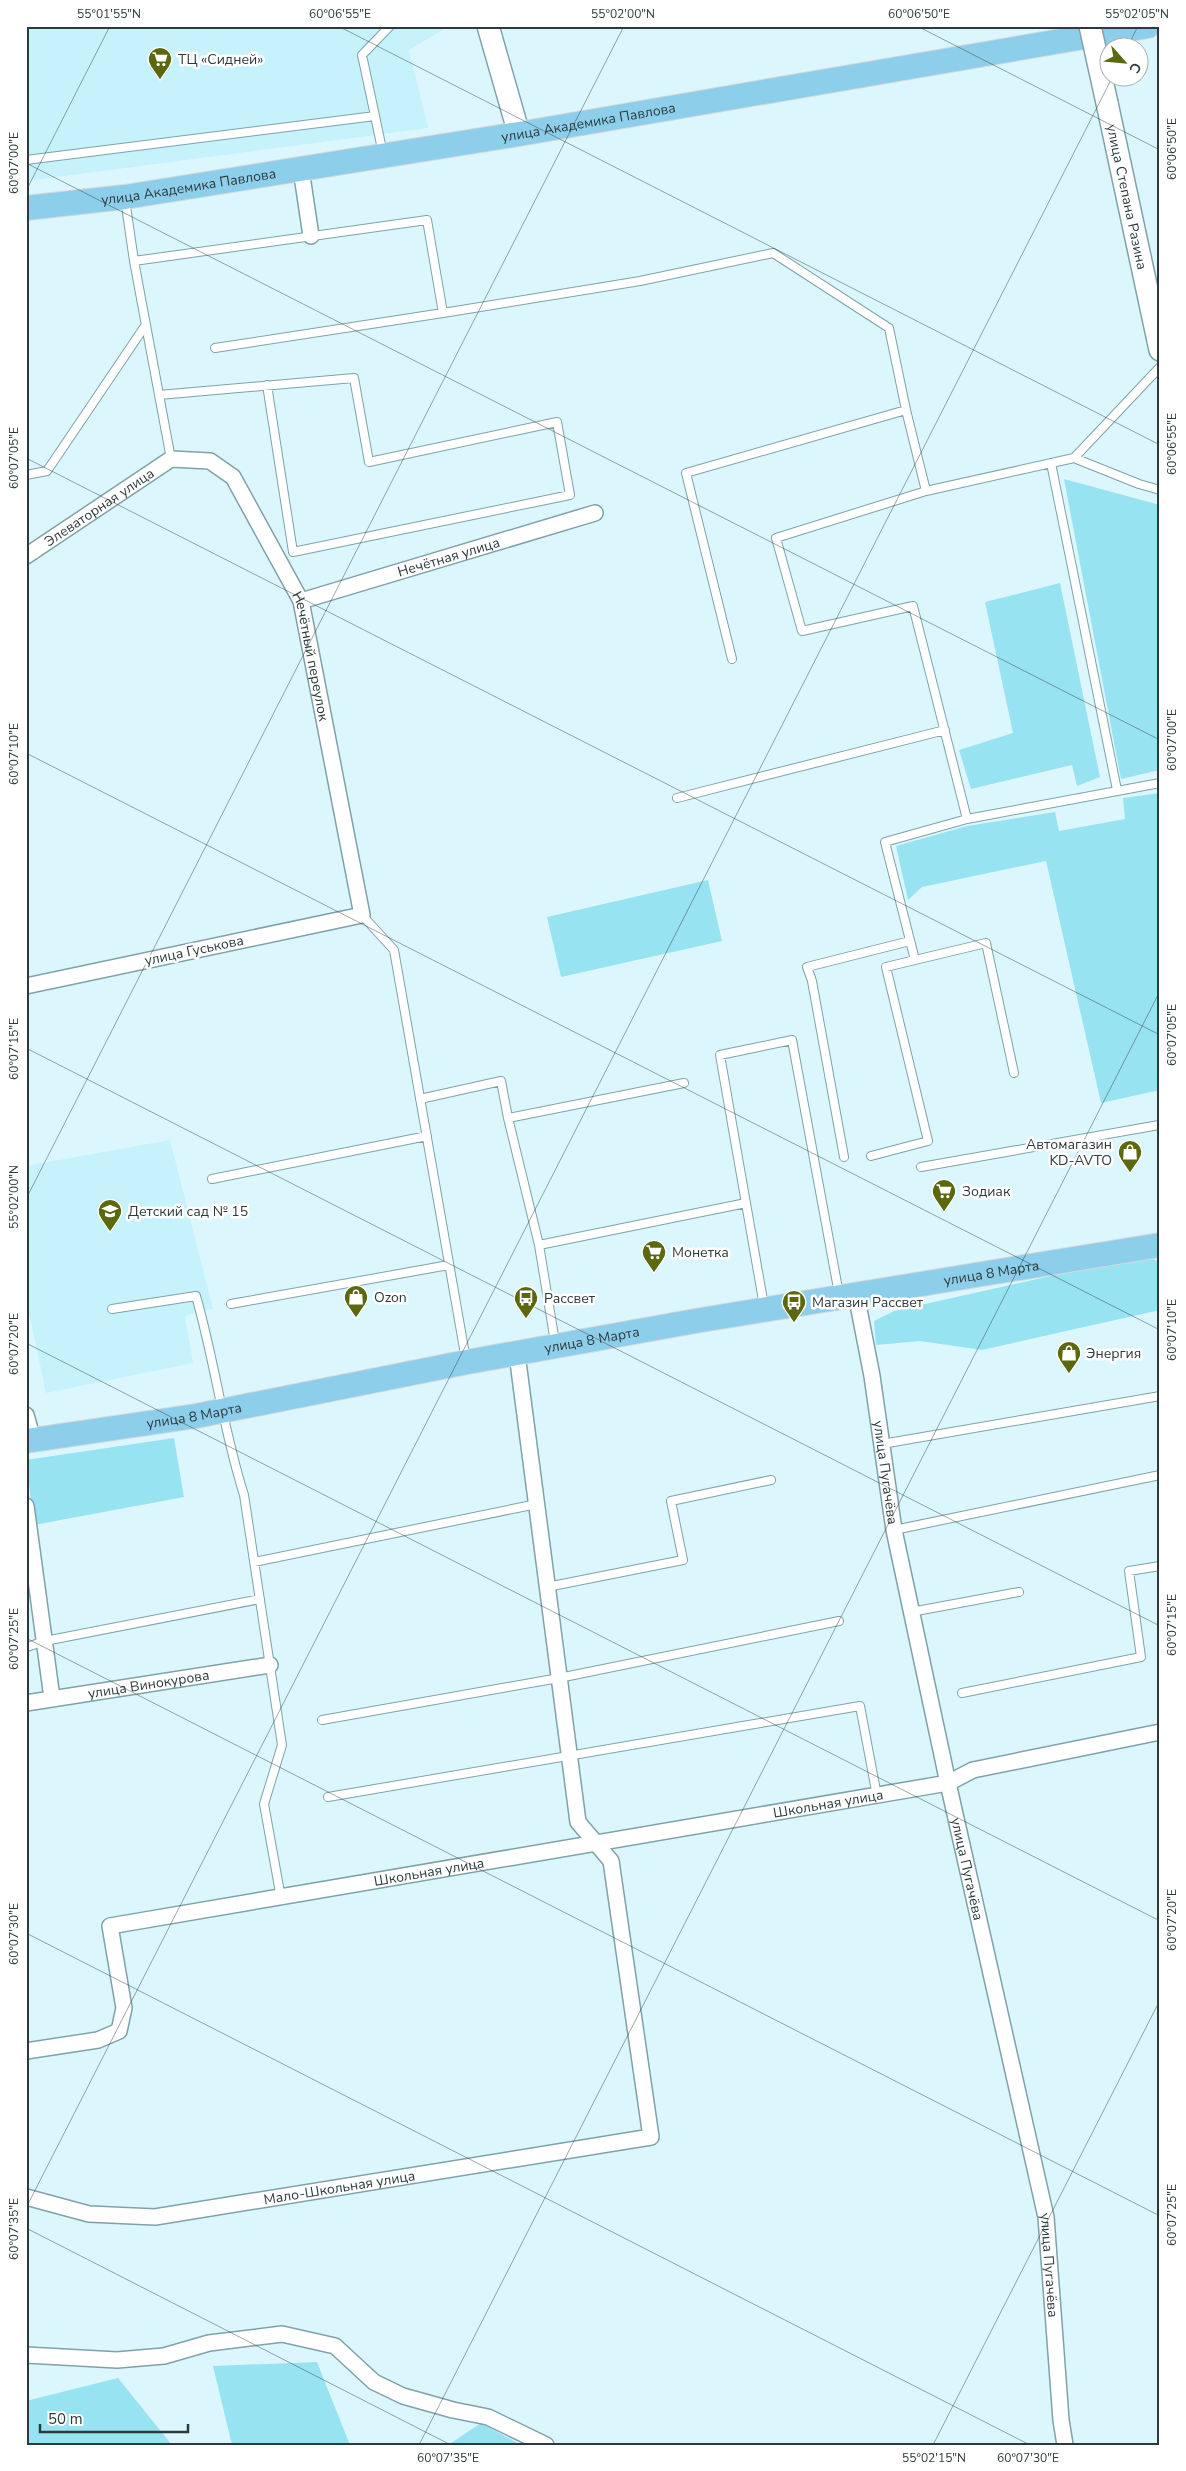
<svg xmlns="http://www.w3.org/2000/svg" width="1186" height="2471" viewBox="0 0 1186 2471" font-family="'Nunito Sans',sans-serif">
	<rect width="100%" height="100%" fill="#dbf7fd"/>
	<path fill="#c5f2fb" d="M26 26H449L409 50 428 128 26 181Z
		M170 1140 213 1309 200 1310 185 1316 193 1363 46 1393 26 1298V1166Z"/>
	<path fill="#98e3f1" d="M1064 479 1160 505V770L1121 779Z
		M1060 583 1100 777 1077 786 1072 765 971 789 959 750 1013 733 985 602Z
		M1160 793V1090L1101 1103 1046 861 922 887 908 900 896 846 967 826 1055 812 1059 831 1125 819 1123 798Z
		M708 880 722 941 561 977 547 917Z
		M1144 1255 1160 1262V1310L982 1350 920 1341 876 1345 874 1321 894 1311Z
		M174 1438 184 1497 34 1525 26 1460Z
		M317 2362 350 2445H232L213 2366Z
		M118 2378 172 2445H26V2401Z
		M481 2423 521 2445H448Z"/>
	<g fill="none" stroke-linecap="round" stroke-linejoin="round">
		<g stroke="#80a1a8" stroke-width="10">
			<path id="lane" d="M375 116 362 55 390 26
				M26 160 375 116 383 154
				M125 199 134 261
				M443 313 640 281 773 253 889 328 906 410
				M159 395 354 378 369 462 557 422 570 495 293 552 267 385
				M1074 458 1160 367
				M171 459 134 261 427 220 443 313 215 348
				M1051 463 1117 790
				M26 475 47 471 145 326
				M926 491 1074 458 1139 484 1160 490
				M732 659 686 473 906 410 926 491 776 538 802 631 913 606 967 819 885 842 915 960 986 943 1014 1073
				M677 798 945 730
				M967 819 1160 783
				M362 915 394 950 466 1360
				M420 1099 501 1081 508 1118
				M871 1156 928 1141 886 967 915 960
				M844 1157 812 981 807 967 910 941
				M921 1167 1159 1125 1160 1127
				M212 1179 427 1136
				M539 1245 508 1118 684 1083
				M231 1304 449 1265
				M764 1306 720 1055 792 1040 839 1294
				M112 1309 196 1296C215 1362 223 1430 244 1495L282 1745 264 1804 281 1898
				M555 1342 539 1245 746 1203
				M882 1444 1160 1396
				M894 1530 1160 1475
				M254 1562 537 1504
				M547 1587 683 1560 671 1501 771 1480
				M911 1612 1019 1592
				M27 1647 45 1641 260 1599
				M962 1693 1141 1657 1129 1571 1160 1566
				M322 1720 559 1678 839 1621
				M328 1797 860 1706 877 1796"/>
		</g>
		<g stroke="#80a1a8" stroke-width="18">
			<g id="street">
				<path d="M301 169 311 236"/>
				<path id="s1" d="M26 556 171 459 210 461 233 477 301 601 362 915 26 986"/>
				<path id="s2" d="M301 601 595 513"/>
				<path id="s3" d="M856 1294 872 1376 894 1530 948 1783 1046 2217 1061 2420 1065 2445"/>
				<path d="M26 1415 33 1440"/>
				<path d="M26 1506 52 1698"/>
				<path id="s4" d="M26 1703 270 1665"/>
				<path id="s5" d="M26 2051 98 2040 119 2031 124 2008 110 1926 948 1783 973 1770 1160 1732"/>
				<path id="s6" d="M26 2197 89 2214 155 2217 651 2137 611 1861 578 1822 517 1354"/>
				<path d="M26 2355 117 2360 164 2356 209 2343 282 2334 335 2346 374 2382 403 2396 453 2410 488 2417 546 2445"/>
			</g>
		</g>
		<g stroke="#80a1a8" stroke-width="24">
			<g id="secondary">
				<path d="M488 26 519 134"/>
				<path id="s7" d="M1107 103 1160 350"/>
			</g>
		</g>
		<g stroke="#d5d8d8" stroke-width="26">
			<g id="primary">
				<path id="s8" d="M26 208 125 197 519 134 1148 26"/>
				<path id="s9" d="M26 1441 196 1416 467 1362 701 1320 1160 1245"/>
			</g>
		</g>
		<use href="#lane" stroke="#fff" stroke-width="8"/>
		<use href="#street" stroke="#fff" stroke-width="15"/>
		<use href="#secondary" stroke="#fff" stroke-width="21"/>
		<use href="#primary" stroke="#8dcfeb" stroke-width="24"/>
		<g stroke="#80a1a8" stroke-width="24" stroke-linecap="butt">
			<path id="secondary-bridge" d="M1090 26 1107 103"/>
		</g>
		<use href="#secondary-bridge" stroke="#fff" stroke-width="21"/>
	</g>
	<path fill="none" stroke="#2c3a3c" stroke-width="1" stroke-opacity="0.45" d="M338 26 1160 445M917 26 1160 150M1127 48 1138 26M26 163 1160 740M26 191 110 26M26 458 1160 1035M26 753 1160 1330M26 1048 1160 1626M26 1199 624 26M26 1343 1160 1921M26 1638 1160 2216M26 1933 1030 2445M26 2208 1112 78M26 2228 451 2445M419 2445 1160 991M933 2445 1160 2000"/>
	<defs>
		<g id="supermarket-pin" transform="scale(1.25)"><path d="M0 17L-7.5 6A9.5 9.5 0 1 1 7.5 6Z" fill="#5b680e" stroke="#fff"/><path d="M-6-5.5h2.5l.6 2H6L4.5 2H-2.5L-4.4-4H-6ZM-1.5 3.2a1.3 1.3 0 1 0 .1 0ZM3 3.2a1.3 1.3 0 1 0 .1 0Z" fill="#fff"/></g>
		<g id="shop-pin" transform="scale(1.25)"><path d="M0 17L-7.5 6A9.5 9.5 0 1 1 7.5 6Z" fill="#5b680e" stroke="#fff"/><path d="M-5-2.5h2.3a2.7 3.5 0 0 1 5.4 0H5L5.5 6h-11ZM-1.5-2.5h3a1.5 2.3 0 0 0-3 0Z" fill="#fff"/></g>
		<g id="school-pin" transform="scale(1.25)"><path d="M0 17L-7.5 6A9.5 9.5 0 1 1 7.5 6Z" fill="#5b680e" stroke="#fff"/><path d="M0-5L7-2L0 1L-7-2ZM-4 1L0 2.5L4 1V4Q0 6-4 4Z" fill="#fff"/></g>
		<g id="bus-pin" transform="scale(1.25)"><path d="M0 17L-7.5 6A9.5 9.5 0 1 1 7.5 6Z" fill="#5b680e" stroke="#fff"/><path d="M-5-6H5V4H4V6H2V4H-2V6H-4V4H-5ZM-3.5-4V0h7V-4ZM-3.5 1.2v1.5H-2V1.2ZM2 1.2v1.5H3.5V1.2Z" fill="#fff"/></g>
	</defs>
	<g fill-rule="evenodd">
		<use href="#supermarket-pin" x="160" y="59"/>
		<use href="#shop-pin" x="1130" y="1152"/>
		<use href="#supermarket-pin" x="944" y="1191"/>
		<use href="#school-pin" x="110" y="1211"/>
		<use href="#supermarket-pin" x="654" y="1252"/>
		<use href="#shop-pin" x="356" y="1297"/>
		<use href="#bus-pin" x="526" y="1298"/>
		<use href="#bus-pin" x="794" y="1302"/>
		<use href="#shop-pin" x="1069" y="1353"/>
	</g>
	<g text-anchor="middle" stroke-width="5" stroke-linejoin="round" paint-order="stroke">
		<g font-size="14" fill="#2c3a3c" stroke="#fff" text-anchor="start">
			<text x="178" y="64">ТЦ «Сидней»</text>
			<text x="1112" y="1149" text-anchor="end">Автомагазин<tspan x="1112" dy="16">KD-AVTO</tspan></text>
			<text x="962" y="1196">Зодиак</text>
			<text x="128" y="1216">Детский сад № 15</text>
			<text x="672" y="1257">Монетка</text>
			<text x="374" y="1302">Ozon</text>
			<text x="544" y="1303">Рассвет</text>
			<text x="812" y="1307">Магазин Рассвет</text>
			<text x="1086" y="1358">Энергия</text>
		</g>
		<g font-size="14" fill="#2c3a3c" stroke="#fff">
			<text dy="5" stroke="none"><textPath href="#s8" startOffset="569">улица Академика Павлова</textPath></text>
			<text dy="5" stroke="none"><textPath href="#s8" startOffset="164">улица Академика Павлова</textPath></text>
			<text dy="5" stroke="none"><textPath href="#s7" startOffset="96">улица Степана Разина</textPath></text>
			<text dy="5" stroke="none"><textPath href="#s1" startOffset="88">Элеваторная улица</textPath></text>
			<text dy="5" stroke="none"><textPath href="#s2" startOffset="154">Нечётная улица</textPath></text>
			<text dy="5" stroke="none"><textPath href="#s1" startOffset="439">Нечётный переулок</textPath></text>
			<text transform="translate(194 950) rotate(-12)" y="5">улица Гуськова</text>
			<text dy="5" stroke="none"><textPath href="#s9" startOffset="980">улица 8 Марта</textPath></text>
			<text dy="5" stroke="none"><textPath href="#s9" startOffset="575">улица 8 Марта</textPath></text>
			<text dy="5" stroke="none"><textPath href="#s9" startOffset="170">улица 8 Марта</textPath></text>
			<text dy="5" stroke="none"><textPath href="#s3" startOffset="181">улица Пугачёва</textPath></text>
			<text dy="5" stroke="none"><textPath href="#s4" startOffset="124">улица Винокурова</textPath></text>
			<text dy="5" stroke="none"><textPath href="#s5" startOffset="931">Школьная улица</textPath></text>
			<text dy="5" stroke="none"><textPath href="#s3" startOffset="586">улица Пугачёва</textPath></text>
			<text dy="5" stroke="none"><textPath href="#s5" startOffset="526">Школьная улица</textPath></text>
			<text dy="5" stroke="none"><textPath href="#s6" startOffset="318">Мало-Школьная улица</textPath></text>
			<text dy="5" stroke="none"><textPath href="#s3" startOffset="991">улица Пугачёва</textPath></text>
		</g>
	</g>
	<rect width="1186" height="2471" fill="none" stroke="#ffffff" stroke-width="55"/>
	<g transform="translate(1124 62) rotate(117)"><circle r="24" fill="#ffffff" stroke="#abb0b1"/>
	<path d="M0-4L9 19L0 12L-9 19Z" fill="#5b680e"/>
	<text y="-8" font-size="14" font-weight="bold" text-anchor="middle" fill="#2c3a3c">С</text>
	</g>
	<path d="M40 2424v8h148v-8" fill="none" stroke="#2c3a3c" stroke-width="2.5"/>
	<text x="48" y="2424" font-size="15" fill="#2c3a3c" stroke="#ffffff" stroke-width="4" paint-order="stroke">50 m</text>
	<rect x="28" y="28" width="1130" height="2416" fill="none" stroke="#2c3a3c" stroke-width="2"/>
	<g font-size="12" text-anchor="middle" fill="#2c3a3c">
		<text x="109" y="18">55°01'55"N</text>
		<text x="340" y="18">60°06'55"E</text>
		<text x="623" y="18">55°02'00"N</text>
		<text x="919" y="18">60°06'50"E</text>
		<text x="1137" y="18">55°02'05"N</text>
		<text transform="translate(1172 149) rotate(-90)" y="4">60°06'50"E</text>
		<text transform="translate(14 163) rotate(-90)" y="4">60°07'00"E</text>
		<text transform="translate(1172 444) rotate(-90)" y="4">60°06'55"E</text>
		<text transform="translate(14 458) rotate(-90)" y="4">60°07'05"E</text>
		<text transform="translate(1172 740) rotate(-90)" y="4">60°07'00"E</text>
		<text transform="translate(14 754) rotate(-90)" y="4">60°07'10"E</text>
		<text transform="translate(1172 1035) rotate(-90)" y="4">60°07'05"E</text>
		<text transform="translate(14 1049) rotate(-90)" y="4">60°07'15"E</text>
		<text transform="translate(14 1197) rotate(-90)" y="4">55°02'00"N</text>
		<text transform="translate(1172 1330) rotate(-90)" y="4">60°07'10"E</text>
		<text transform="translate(14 1344) rotate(-90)" y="4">60°07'20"E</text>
		<text transform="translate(1172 1625) rotate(-90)" y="4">60°07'15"E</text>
		<text transform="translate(14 1639) rotate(-90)" y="4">60°07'25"E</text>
		<text transform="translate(1172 1920) rotate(-90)" y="4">60°07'20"E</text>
		<text transform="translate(14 1934) rotate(-90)" y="4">60°07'30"E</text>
		<text transform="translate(1172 2215) rotate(-90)" y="4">60°07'25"E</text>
		<text transform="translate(14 2229) rotate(-90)" y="4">60°07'35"E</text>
		<text x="448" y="2462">60°07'35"E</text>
		<text x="934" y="2462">55°02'15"N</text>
		<text x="1028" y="2462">60°07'30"E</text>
	</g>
</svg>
